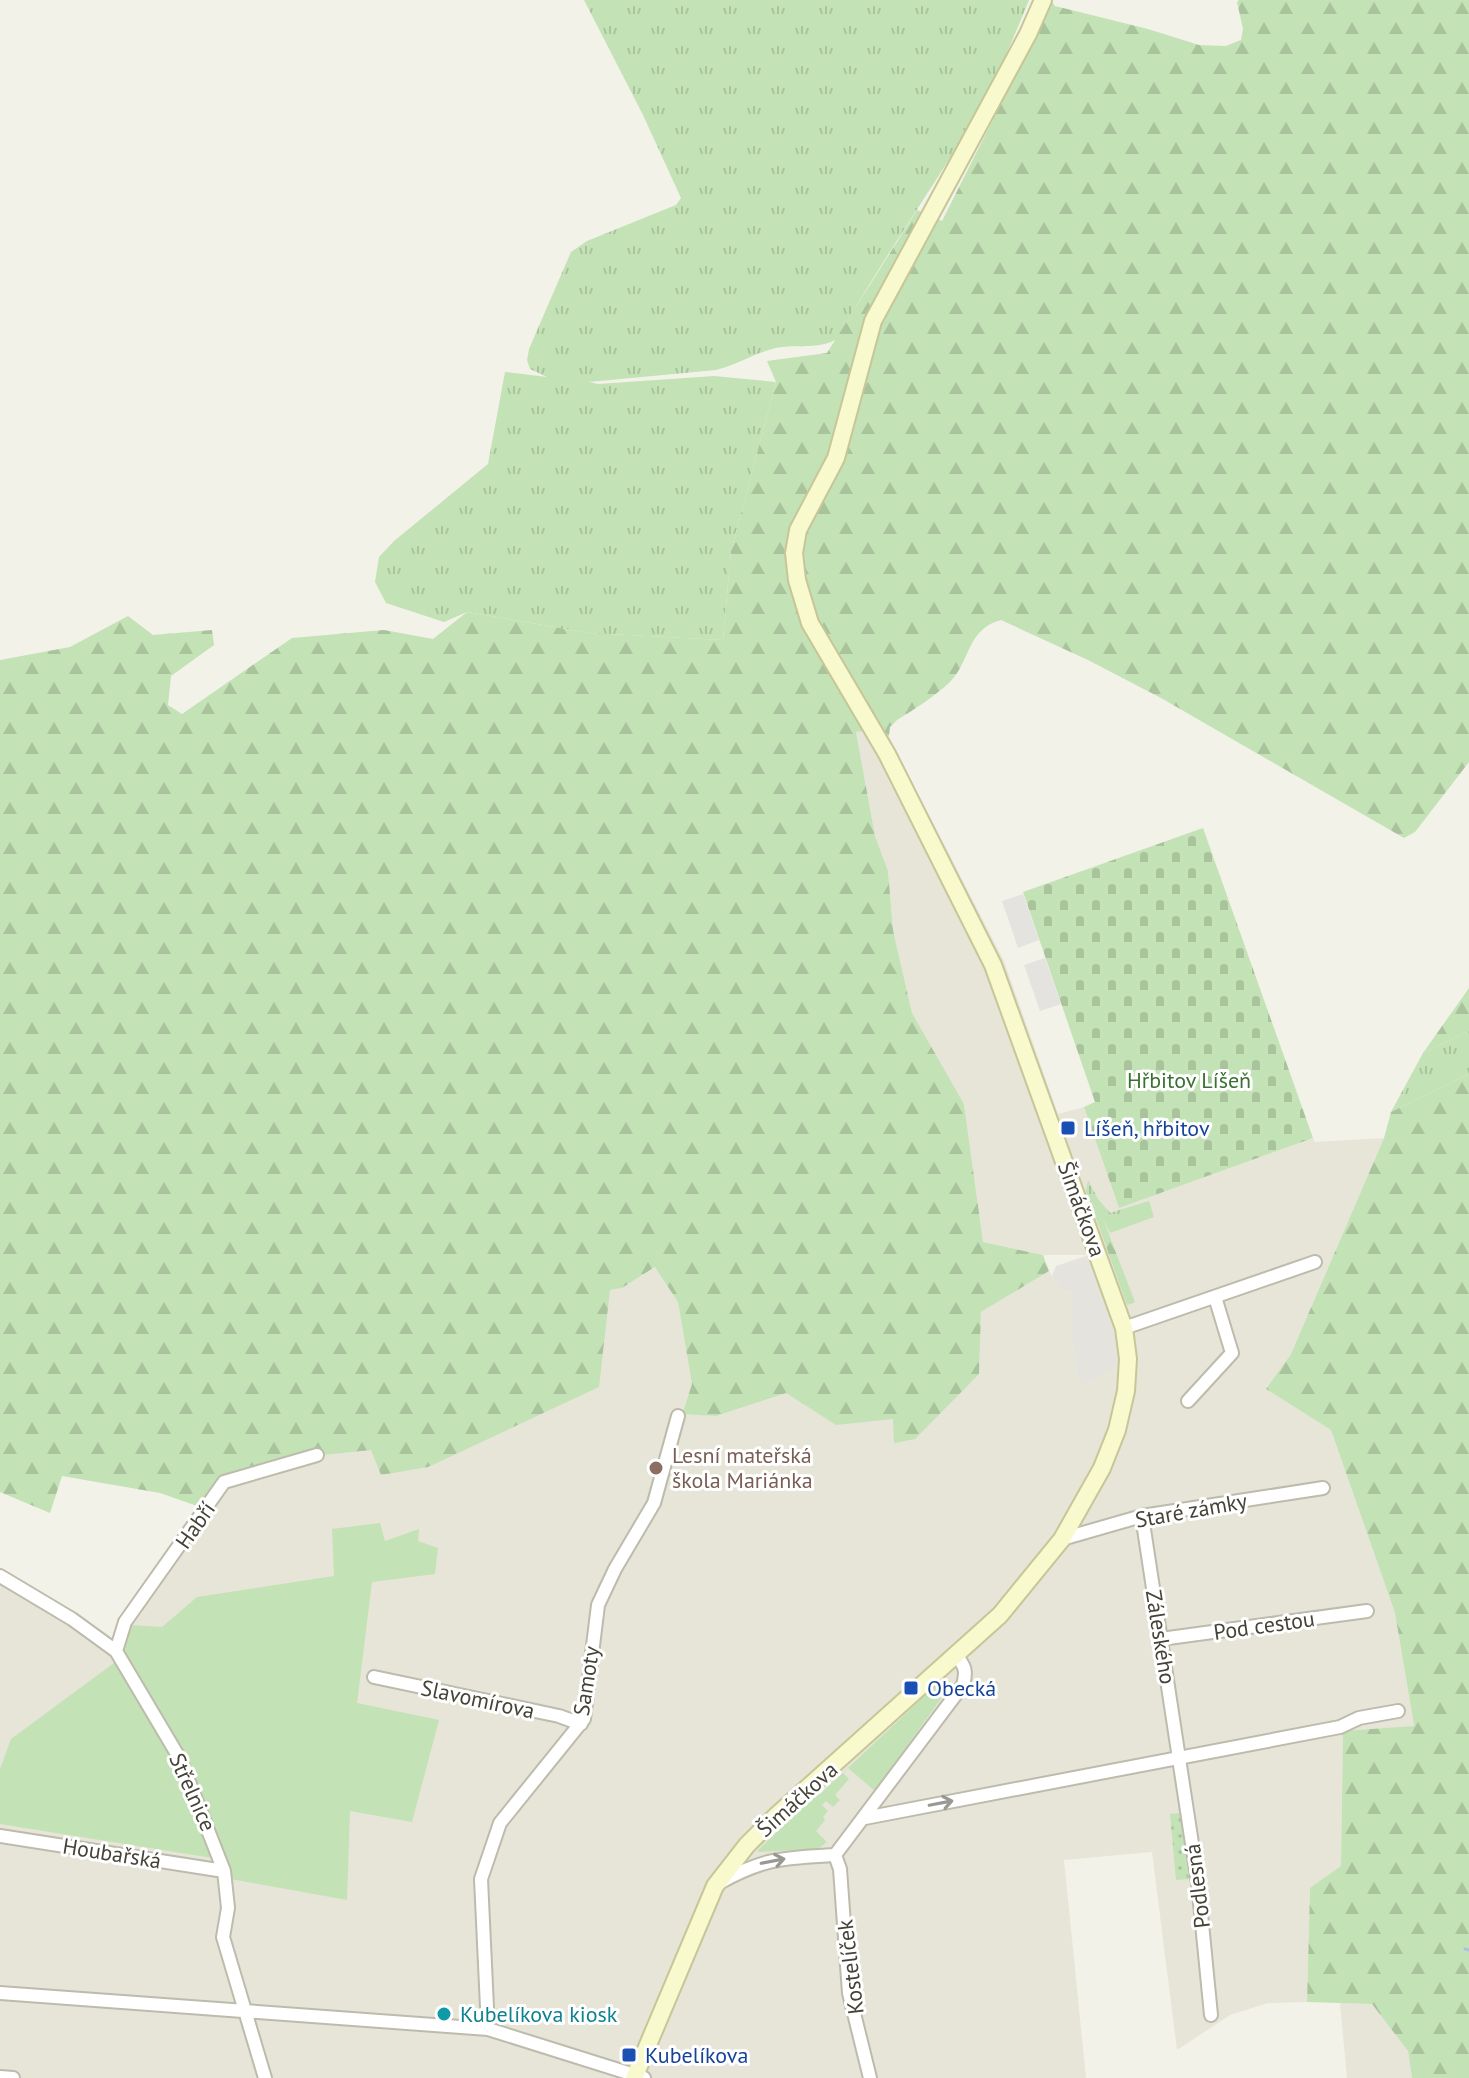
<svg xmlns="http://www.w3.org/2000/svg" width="1469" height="2078" viewBox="0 0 1469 2078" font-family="'PT Sans',sans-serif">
	<defs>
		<pattern id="grass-tufts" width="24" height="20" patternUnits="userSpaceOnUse" patternTransform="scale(2)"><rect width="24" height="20" fill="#c3e2b6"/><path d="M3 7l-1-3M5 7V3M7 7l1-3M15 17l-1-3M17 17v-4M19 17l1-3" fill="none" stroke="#a9c39d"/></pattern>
		<pattern id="forest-firs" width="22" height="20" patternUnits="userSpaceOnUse" patternTransform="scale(2)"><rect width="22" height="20" fill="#c3e2b6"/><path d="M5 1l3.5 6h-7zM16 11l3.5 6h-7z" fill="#a9c39d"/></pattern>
		<pattern id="cemetery-stones" width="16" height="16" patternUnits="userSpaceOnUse" patternTransform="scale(2)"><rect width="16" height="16" fill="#c3e2b6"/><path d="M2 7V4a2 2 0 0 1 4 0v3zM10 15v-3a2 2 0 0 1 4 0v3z" fill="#a9c39d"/></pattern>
		<pattern id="park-dots" width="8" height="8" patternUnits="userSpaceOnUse" patternTransform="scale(2)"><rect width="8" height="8" fill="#c3e2b6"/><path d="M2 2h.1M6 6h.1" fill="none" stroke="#a9c39d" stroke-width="1.8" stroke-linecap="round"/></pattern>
	</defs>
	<rect width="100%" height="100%" fill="#f2f2e8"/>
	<path fill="#e6e5d7" d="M876 720 887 738 889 737 1004 961 1058 1114 1084 1107 1119 1208 1313 1138 1315 1142 1384 1138 1291 1354 1266 1389 1331 1430 1395 1613 1414 1727 1343 1731 1341 1866 1310 1889 1307 2002 1268 2003 1230 2015 1177 2050 1152 1852 1064 1860 1086 2078H0V1572L85 1620 112 1639 221 1478 261 1469 304 1452 323 1455 372 1449 610 1290 622 1288 656 1267 678 1302 692 1384 682 1413 716 1416 786 1393 836 1425 979 1374 981 1312 1049 1271 1061 1291 1072 1292V1341L1079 1385 1117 1367 1089 1255H1043L983 1242 964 1104 912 1013 893 930 888 871 875 836 856 732Z
		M1340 2003 1372 2004 1408 2051 1412 2078H1347Z"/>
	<path fill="#e5e3dd" d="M1089 1255 1114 1333 1117 1367 1079 1386 1072 1341V1292L1061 1291 1052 1276 1056 1266Z"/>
	<path fill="url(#grass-tufts)" d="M584 0H1029C1011 45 990 92 965 134 923 202 877 268 838 338 823 349 799 345 782 347 759 350 738 365 716 370L589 382 598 384 714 376 776 382 731 551 723 640 590 633 467 612 444 622 386 603 375 582 379 557 394 541 488 464 505 372 547 377 530 369 527 360 529 349 571 252 587 241 676 205 681 198 643 115Z
		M1469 1031V1074L1391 1112 1423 1053Z
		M1088 1180 1098 1199 1110 1213 1149 1201 1154 1217 1110 1233 1103 1219 1097 1221 1086 1191Z"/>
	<path fill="url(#forest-firs)" d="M1239 0H1469V762L1415 832 1404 838 1161 698 1088 660 1001 620C967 629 971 660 950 682 935 696 915 709 897 720L890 727 889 736 886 738 876 721 863 731 856 732 875 836 888 871 893 930 912 1013 964 1104 983 1242 1043 1255 1049 1271 981 1312 979 1374 915 1439 894 1443 893 1419 836 1425 786 1393 716 1416 682 1414 692 1384 678 1302 655 1267 622 1288 610 1290 599 1387 428 1467 381 1475 371 1450 323 1455 304 1452 261 1469 221 1479 200 1507 160 1493 62 1476 50 1513 0 1492V660L70 647 128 616 153 635 212 630 214 645 171 676 168 705 182 714 292 638 384 630 433 639 467 612 590 633 723 640 731 551 776 382 767 361 827 353 917 210 942 221 1052 2 1055 6 1148 29 1199 45 1226 46 1241 40 1243 29 1237 2Z
		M1469 988V1031L1423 1053Z
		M1469 1074V2078H1412L1408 2051 1372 2004 1307 2002 1310 1888 1341 1866 1343 1731 1414 1726 1395 1613 1331 1430 1266 1389 1291 1354 1384 1138 1391 1112Z
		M1103 1219 1135 1302 1127 1305 1097 1221Z"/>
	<path fill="url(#cemetery-stones)" d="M1203 828 1313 1138 1119 1208 1084 1107 1095 1102 1023 892Z"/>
	<path fill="url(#park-dots)" d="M1180 1813 1189 1879 1176 1880 1170 1814Z"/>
	<path fill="#c3e2b6" d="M380 1523 385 1541 419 1529 418 1541 438 1548 435 1574 372 1582 357 1703 439 1720 412 1822 350 1811 347 1900 231 1879 225 1860 0 1824V1769L11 1739 118 1660 122 1653 130 1625 162 1627 197 1597 334 1576 332 1529Z
		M945 1677 952 1683 875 1791 848 1768 843 1773 849 1779 835 1795 840 1800 833 1807 826 1801 822 1805 828 1811 823 1817 825 1820 816 1831 827 1842 818 1849 759 1852 758 1850 817 1794 819 1795Z"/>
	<path fill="#e4e3e0" d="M1023 894 1039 940 1018 948 1002 901Z
		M1045 958 1061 1004 1040 1011 1024 965Z"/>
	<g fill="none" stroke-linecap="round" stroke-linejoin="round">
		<path stroke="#abc0e8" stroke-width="3" d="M1465 1949 1469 1950"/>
		<g stroke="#bdbbac" stroke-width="16">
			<path id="street" d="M1124 1328 1315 1262
				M1188 1401 1232 1353 1215 1297
				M1142 1516 1198 1883 1211 2015
				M1062 1539 1142 1516 1323 1488
				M0 1576 72 1619 116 1651 180 1759 224 1871 228 1908 223 1937 265 2078
				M1161 1639 1367 1611
				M116 1651 125 1622 224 1482 317 1455
				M374 1677 559 1716 581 1724
				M865 1818 1340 1727 1359 1718 1398 1711
				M0 1836 224 1871
				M835 1855 840 1869 849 1993 870 2078
				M721 1882C766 1857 786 1858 835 1855L963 1685C967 1671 965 1666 956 1655
				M0 1993 488 2029 644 2078
				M488 2029 481 1879 500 1823 584 1719 598 1605 615 1569 654 1503 678 1416
				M0 2077 13 2078"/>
		</g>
		<g stroke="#c7c699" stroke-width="20">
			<path id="secondary" d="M634 2078 715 1886 747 1845 776 1816 1000 1615 1062 1539 1102 1468 1117 1430 1126 1391 1128 1359 1124 1328 993 965 887 754 810 623 797 580 794 553 798 530 836 458 873 321 1028 34 1043 0"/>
		</g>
		<use href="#street" stroke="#fff" stroke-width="12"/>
		<use href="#secondary" stroke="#f8f9cc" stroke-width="16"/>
	</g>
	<defs><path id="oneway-shaft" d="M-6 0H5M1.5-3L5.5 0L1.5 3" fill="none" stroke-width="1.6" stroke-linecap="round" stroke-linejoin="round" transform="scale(2)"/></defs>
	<g stroke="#999892">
		<use href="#oneway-shaft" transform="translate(941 1803) rotate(-11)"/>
		<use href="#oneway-shaft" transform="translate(773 1861) rotate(-11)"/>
	</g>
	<g fill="#1a4fb4" stroke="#fff" stroke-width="3">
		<rect x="1060" y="1120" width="16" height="16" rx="4"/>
		<rect x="903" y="1680" width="16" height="16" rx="4"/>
		<rect x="621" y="2047" width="16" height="16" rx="4"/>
	</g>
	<circle fill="#8d6e63" stroke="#fff" stroke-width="3" cx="656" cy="1468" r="8"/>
	<circle fill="#0f9aa8" stroke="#fff" stroke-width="3" cx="444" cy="2014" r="8"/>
	<g text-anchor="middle" stroke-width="6" stroke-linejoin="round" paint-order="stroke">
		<g font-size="22" fill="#3a7031" stroke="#fff">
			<text x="1189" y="1088">Hřbitov Líšeň</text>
		</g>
		<g font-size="22" fill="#164399" stroke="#fff" text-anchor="start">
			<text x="1084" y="1136">Líšeň, hřbitov</text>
			<text x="927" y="1696">Obecká</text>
			<text x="645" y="2063">Kubelíkova</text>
		</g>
		<g font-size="22" fill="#454338" stroke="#fff">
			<text transform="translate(1082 1209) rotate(70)" y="8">Šimáčkova</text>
			<text transform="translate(1191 1510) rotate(-10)" y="8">Staré zámky</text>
			<text transform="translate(195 1525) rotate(-55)" y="8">Habří</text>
			<text transform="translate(1264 1625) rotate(-8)" y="8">Pod cestou</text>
			<text transform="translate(1161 1637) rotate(81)" y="8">Záleského</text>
			<text transform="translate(586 1681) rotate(-81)" y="8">Samoty</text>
			<text transform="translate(478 1699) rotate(12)" y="8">Slavomírova</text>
			<text transform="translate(193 1792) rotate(66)" y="8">Střelnice</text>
			<text transform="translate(797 1799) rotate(-42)" y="8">Šimáčkova</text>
			<text transform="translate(112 1853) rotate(9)" y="8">Houbařská</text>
			<text transform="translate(1197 1886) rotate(-97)" y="8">Podlesná</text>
			<text transform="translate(850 1967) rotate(-97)" y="8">Kostelíček</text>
		</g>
		<g font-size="22" fill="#785e54" stroke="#fff" text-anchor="start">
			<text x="672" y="1463">Lesní mateřská<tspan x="672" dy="25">škola Mariánka</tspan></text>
		</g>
		<g font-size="22" fill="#0d838f" stroke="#fff" text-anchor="start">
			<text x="460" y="2022">Kubelíkova kiosk</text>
		</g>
	</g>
</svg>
